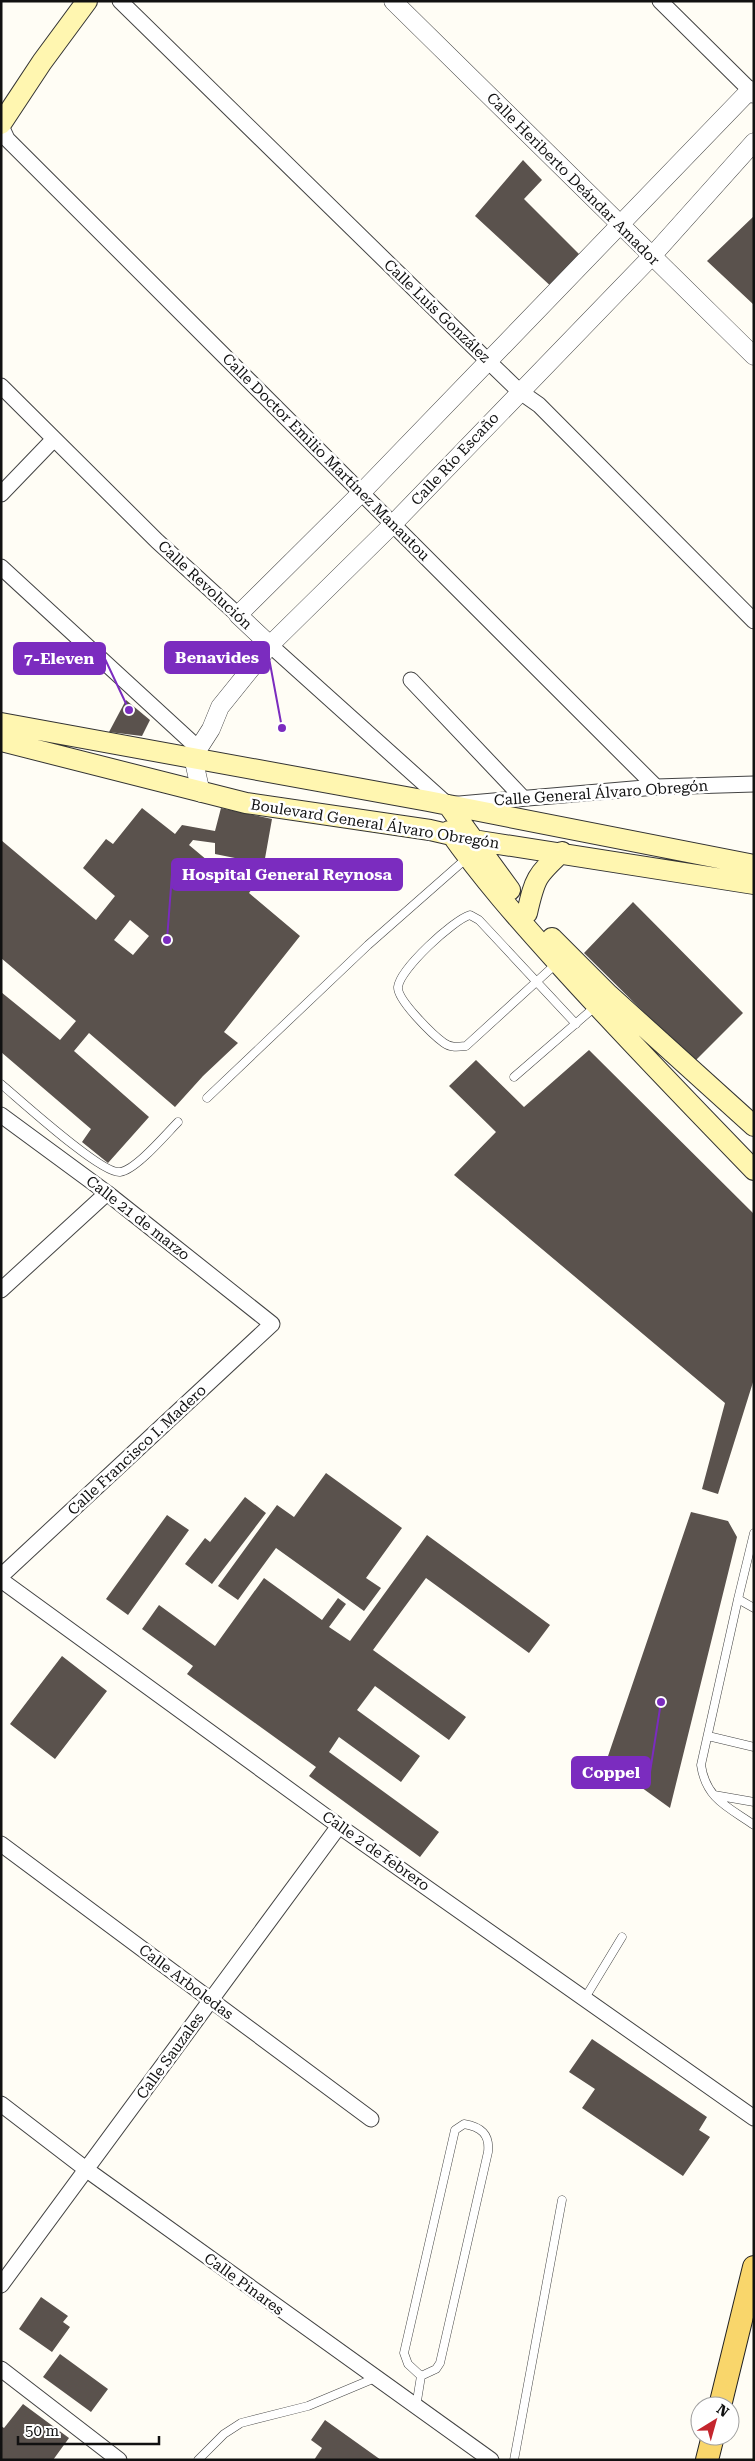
<svg xmlns="http://www.w3.org/2000/svg" width="755" height="2461" viewBox="0 0 755 2461" font-family="'Roboto Serif',serif">
	<rect width="100%" height="100%" fill="#fffdf5"/>
	<path fill="#5a524d" fill-rule="evenodd" d="M523 160 542 180 524 199 584 259 555 290 475 216Z
		M754 216V305L707 261Z
		M126 700 150 720 142 736 109 732Z
		M142 808 175 834 182 825 215 831 221 808 272 819 264 864 215 854V843L193 840 189 845 232 881 235 876 252 889 249 893 300 936 224 1032 238 1043 203 1076 175 1107 89 1033 74 1051 149 1117 108 1163 82 1142 91 1129 1 1052V992L60 1040 76 1021 1 958V840L96 920 115 896 83 868 106 839 113 844ZM130 920 149 936 133 955 114 940Z
		M633 902 743 1013 694 1062 584 953Z
		M589 1050 754 1214V1379L718 1494 702 1489 725 1403 454 1175 496 1132 449 1086 476 1060 524 1107Z
		M326 1473 402 1528 366 1578 381 1588 364 1611 276 1548 238 1600 218 1586 277 1505 294 1517Z
		M245 1497 266 1513 212 1584 185 1564 205 1538 210 1542Z
		M691 1512 728 1521 737 1537 670 1808 606 1762Z
		M167 1515 189 1530 128 1615 106 1599Z
		M427 1535 550 1625 529 1653 426 1578 373 1650 466 1717 449 1740 375 1686 357 1710 420 1756 401 1782 339 1737 329 1752 439 1832 420 1857 309 1776 316 1767 187 1674 193 1666 142 1629 159 1605 215 1646 264 1578 322 1620 338 1598 346 1604 329 1627 350 1641Z
		M62 1656 107 1691 55 1759 10 1724Z
		M592 2039 707 2117 699 2130 710 2137 683 2176 582 2108 595 2089 569 2072Z
		M41 2297 68 2316 63 2322 70 2327 52 2352 19 2329Z
		M60 2354 108 2389 91 2412 43 2377Z
		M23 2404 69 2438 53 2460H1V2426L4 2428Z
		M325 2420 381 2460H314L322 2448 311 2440Z"/>
	<g fill="none" stroke-linecap="round" stroke-linejoin="round">
		<g stroke="#444" stroke-width="9">
			<path id="service" d="M557 963 466 1046C458 1047 451 1048 444 1043 433 1035 397 1000 398 987 400 969 453 920 470 915L479 920 576 1024
				M514 1077 596 1006
				M1 1084C19 1099 102 1175 120 1172 136 1170 166 1134 178 1122
				M207 1098 368 945 468 857
				M754 1533 738 1599 754 1608
				M738 1599 701 1765C706 1799 728 1807 754 1825
				M708 1736 754 1747
				M714 1795 754 1802
				M585 1998 622 1937
				M464 2124C481 2127 490 2134 488 2152L440 2363 436 2369 421 2376 408 2364 404 2353 455 2130Z
				M416 2407 421 2376
				M198 2460 224 2434 241 2423 308 2406 375 2378
				M514 2460 562 2200"/>
		</g>
		<g stroke="#444" stroke-width="17">
			<path id="minor" d="M120 1 489 362 519 391 539 405 754 621
				M660 1 750 90
				M1 126 7 139 656 787
				M1 386 157 541 238 615
				M1 494 53 440
				M1 567 199 749
				M270 645 448 805 656 787 754 784
				M411 680 523 798
				M1 1115 107 1193 272 1324 1 1576
				M1 1290 107 1193
				M1 1580 339 1826 754 2118
				M1 1844 371 2119
				M1 2104 87 2170 491 2460
				M1 2285 339 1826
				M1 2369 119 2460"/>
		</g>
		<g stroke="#444" stroke-width="19">
			<path id="tertiary" d="M393 1 754 356
				M270 645 238 615 362 492 750 90 754 94
				M201 793 193 757 211 729 220 707 270 645 393 524 652 256 754 142"/>
		</g>
		<g stroke="#333" stroke-width="22">
			<path id="secondary" d="M1 124 42 62 87 1
				M1 723 428 801 754 865
				M1 741 246 803 430 830 473 840 754 884
				M448 805 510 890
				M449 831C482 878 519 920 558 963 622 1034 688 1102 754 1170
				M527 913C535 878 536 876 562 852
				M552 938 609 995 754 1126"/>
		</g>
		<g stroke="#222" stroke-width="24">
			<path id="primary" d="M720 2406 754 2267
				M707 2460 713 2436"/>
		</g>
		<use href="#service" stroke="#fff" stroke-width="8"/>
		<use href="#minor" stroke="#fff" stroke-width="15"/>
		<use href="#tertiary" stroke="#fff" stroke-width="18"/>
		<use href="#secondary" stroke="#fff6b0" stroke-width="20"/>
		<use href="#primary" stroke="#f9d66b" stroke-width="22"/>
	</g>
	<g text-anchor="middle" stroke-width="5" stroke-linejoin="round" paint-order="stroke">
		<g font-size="15" fill="#111" stroke="#fff">
			<text transform="translate(573 179) rotate(45)" y="5">Calle Heriberto Deándar Amador</text>
			<text transform="translate(437 311) rotate(44)" y="5">Calle Luis González</text>
			<text transform="translate(326 457) rotate(45)" y="5">Calle Doctor Emilio Martínez Manautou</text>
			<text transform="translate(455 459) rotate(-47)" y="5">Calle Río Escaño</text>
			<text transform="translate(205 585) rotate(43)" y="5">Calle Revolución</text>
			<text transform="translate(601 793) rotate(-4)" y="5">Calle General Álvaro Obregón</text>
			<text transform="translate(375 824) rotate(9)" y="5">Boulevard General Álvaro Obregón</text>
			<text transform="translate(138 1218) rotate(38)" y="5">Calle 21 de marzo</text>
			<text transform="translate(137 1450) rotate(-43)" y="5">Calle Francisco I. Madero</text>
			<text transform="translate(376 1851) rotate(35)" y="5">Calle 2 de febrero</text>
			<text transform="translate(186 1982) rotate(37)" y="5">Calle Arboledas</text>
			<text transform="translate(170 2056) rotate(-54)" y="5">Calle Sauzales</text>
			<text transform="translate(244 2284) rotate(36)" y="5">Calle Pinares</text>
		</g>
	</g>
	<path fill="none" stroke="#7b2cbf" stroke-width="2" d="M282 728L269 658M129 710L105 659M167 940L172 874M661 1702L650 1772"/>
	<g fill="#7b2cbf" stroke="#fff" stroke-width="2">
		<circle cx="282" cy="728" r="5"/>
		<circle cx="129" cy="710" r="5"/>
		<circle cx="167" cy="940" r="5"/>
		<circle cx="661" cy="1702" r="5"/>
	</g>
	<g fill="#7b2cbf" stroke="#7b2cbf" stroke-width="2">
		<rect x="165" y="642" width="104" height="31" rx="5"/>
		<rect x="14" y="643" width="91" height="31" rx="5"/>
		<rect x="172" y="859" width="230" height="31" rx="5"/>
		<rect x="572" y="1757" width="78" height="31" rx="5"/>
	</g>
	<g font-size="16" text-anchor="middle" font-weight="bold" fill="#fff">
		<text x="217" y="663">Benavides</text>
		<text x="59" y="664">7-Eleven</text>
		<text x="287" y="880">Hospital General Reynosa</text>
		<text x="611" y="1778">Coppel</text>
	</g>
	<rect width="755" height="2461" fill="none" stroke="#111111" stroke-width="5"/>
	<g transform="translate(715 2421) rotate(37)"><circle r="24" fill="#ffffff" stroke="#a0a0a0"/>
	<path d="M0-4L9 19L0 12L-9 19Z" fill="#c4262e"/>
	<text y="-8" font-size="14" font-weight="bold" text-anchor="middle" fill="#111111">N</text>
	</g>
	<path d="M18 2436v8h141v-8" fill="none" stroke="#111111" stroke-width="2.5"/>
	<text x="25" y="2436" font-size="15" fill="#111111" stroke="#ffffff" stroke-width="4" paint-order="stroke">50 m</text>
</svg>
